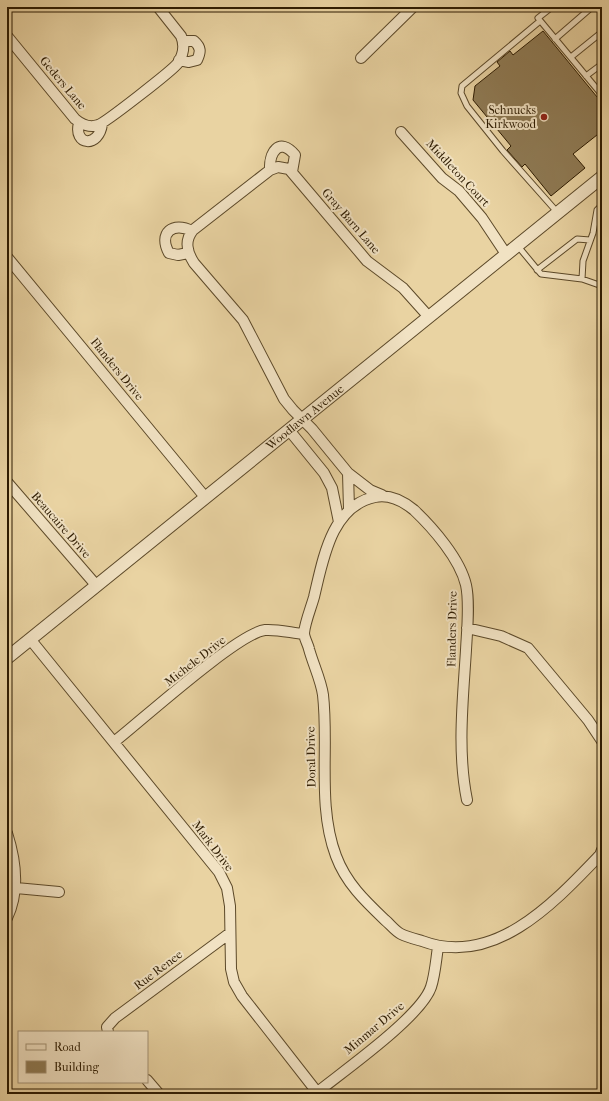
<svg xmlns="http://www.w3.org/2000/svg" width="609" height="1101" viewBox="0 0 609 1101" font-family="'IM FELL French Canon',serif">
	<rect width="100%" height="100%" fill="#e9d3a2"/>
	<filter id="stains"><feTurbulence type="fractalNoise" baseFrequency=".005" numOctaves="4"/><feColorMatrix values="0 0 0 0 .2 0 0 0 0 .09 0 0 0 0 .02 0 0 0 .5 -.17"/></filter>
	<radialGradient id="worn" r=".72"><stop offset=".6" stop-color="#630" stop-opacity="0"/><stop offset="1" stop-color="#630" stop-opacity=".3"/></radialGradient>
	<path fill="#8f7b55" stroke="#2d1b01" d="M543 31 602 103V131L573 154 585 168 551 196 525 164 522 167 507 150 511 146 473 100 475 86 500 66 497 62 510 51 513 55Z"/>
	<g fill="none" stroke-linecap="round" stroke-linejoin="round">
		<g stroke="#5c4929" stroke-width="7">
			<path id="service" d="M552 7 538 18 602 95
				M540 21 462 86 461 93 467 106 503 151 558 213
				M555 39 592 7
				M571 57 602 32
				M586 76 602 64
				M517 245 541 274 582 279 583 261 593 233 597 210 602 205
				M537 270 577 239 590 240
				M582 279 602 286"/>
		</g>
		<g stroke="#5c4929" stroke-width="12">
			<path id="minor" d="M7 36 75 119C81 124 90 128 98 125 105 123 173 70 178 63 183 55 185 45 181 36L158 7
				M361 58 413 7
				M179 60 189 62 197 60C201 52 201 47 194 41H183
				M79 123C73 146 99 148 102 124
				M401 132 442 178 459 191 482 218 506 254
				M270 170C269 153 279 136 295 155L292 172
				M188 253 178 255 169 253C158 233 173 221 192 231
				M7 257 205 497
				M289 430 324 473 332 488 339 522
				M348 473 349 509
				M7 482 96 585
				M382 495 370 490 348 473 312 429 293 410 284 399 243 320 194 263C187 252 184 241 193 230L270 170 278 167 289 169 367 261 403 288 429 317
				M467 628 501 636 528 648 588 720 602 741
				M30 639 219 872 227 888 230 906 231 969 234 982 242 996 317 1092
				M114 742C141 721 238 633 265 630 277 629 292 633 304 634
				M467 800C457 751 463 699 466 650 467 630 470 603 466 585 460 559 433 528 414 510 403 501 389 494 375 497 331 506 323 560 314 597 311 608 305 622 304 633 304 638 308 644 309 649 313 664 321 680 323 695 329 747 317 806 336 856 346 883 365 901 385 920 390 924 395 931 401 934 407 937 415 939 422 941 494 968 554 903 600 855L602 850
				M7 833C16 861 20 891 7 918
				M16 888 59 892
				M108 1032 107 1027 115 1018 230 933
				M147 1080 159 1094
				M315 1094C342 1072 421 1017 431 987 435 975 436 960 438 947"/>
		</g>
		<g stroke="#5c4929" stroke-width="14">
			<g id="tertiary">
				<path id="s1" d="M7 658 602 177"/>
			</g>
		</g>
		<use href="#service" stroke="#f1e2c3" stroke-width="5"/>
		<use href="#minor" stroke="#f1e2c3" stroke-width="10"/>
		<use href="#tertiary" stroke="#f1e2c3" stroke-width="12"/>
	</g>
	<circle fill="#8f2418" stroke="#f1e2c3" stroke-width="1.5" cx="544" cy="117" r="4"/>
	<g text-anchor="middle" stroke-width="4" stroke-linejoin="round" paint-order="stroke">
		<g font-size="12" fill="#2d1b01" stroke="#f1e2c3">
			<text transform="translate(63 83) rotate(50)" y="4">Geders Lane</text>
			<text transform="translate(458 173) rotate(47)" y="4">Middleton Court</text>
			<text transform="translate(351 221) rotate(49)" y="4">Gray Barn Lane</text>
			<text transform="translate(117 369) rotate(51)" y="4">Flanders Drive</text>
			<text dy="4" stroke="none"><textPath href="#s1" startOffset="383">Woodlawn Avenue</textPath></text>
			<text transform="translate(61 525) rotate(49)" y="4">Beaucaire Drive</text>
			<text transform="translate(452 629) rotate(-89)" y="4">Flanders Drive</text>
			<text transform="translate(195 661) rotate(-38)" y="4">Michele Drive</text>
			<text transform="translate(311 757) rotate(-91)" y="4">Doral Drive</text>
			<text transform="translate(213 846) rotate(53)" y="4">Mark Drive</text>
			<text transform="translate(158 970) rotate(-37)" y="4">Rue Renee</text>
			<text transform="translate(374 1028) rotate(-40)" y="4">Minmar Drive</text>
		</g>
		<g font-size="12" fill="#2d1b01" stroke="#f1e2c3" text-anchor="end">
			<text x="536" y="114">Schnucks<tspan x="536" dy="14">Kirkwood</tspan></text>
		</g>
	</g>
	<rect width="609" height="1101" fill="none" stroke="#e9d3a2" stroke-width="24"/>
	<rect x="8" y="8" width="593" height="1085" fill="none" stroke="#2d1b01" stroke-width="2"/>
	<rect x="12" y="12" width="585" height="1077" fill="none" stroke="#2d1b01"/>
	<rect x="18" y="1031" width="130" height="52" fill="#f1e2c3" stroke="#a39275"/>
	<rect x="26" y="1044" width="20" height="6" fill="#f1e2c3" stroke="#a39275"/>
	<text x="54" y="1051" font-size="12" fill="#2d1b01">Road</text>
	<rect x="26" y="1061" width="20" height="12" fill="#8f7b55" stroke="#a39275"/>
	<text x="54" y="1071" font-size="12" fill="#2d1b01">Building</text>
	<rect width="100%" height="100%" filter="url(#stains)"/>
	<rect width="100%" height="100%" fill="url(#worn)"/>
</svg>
